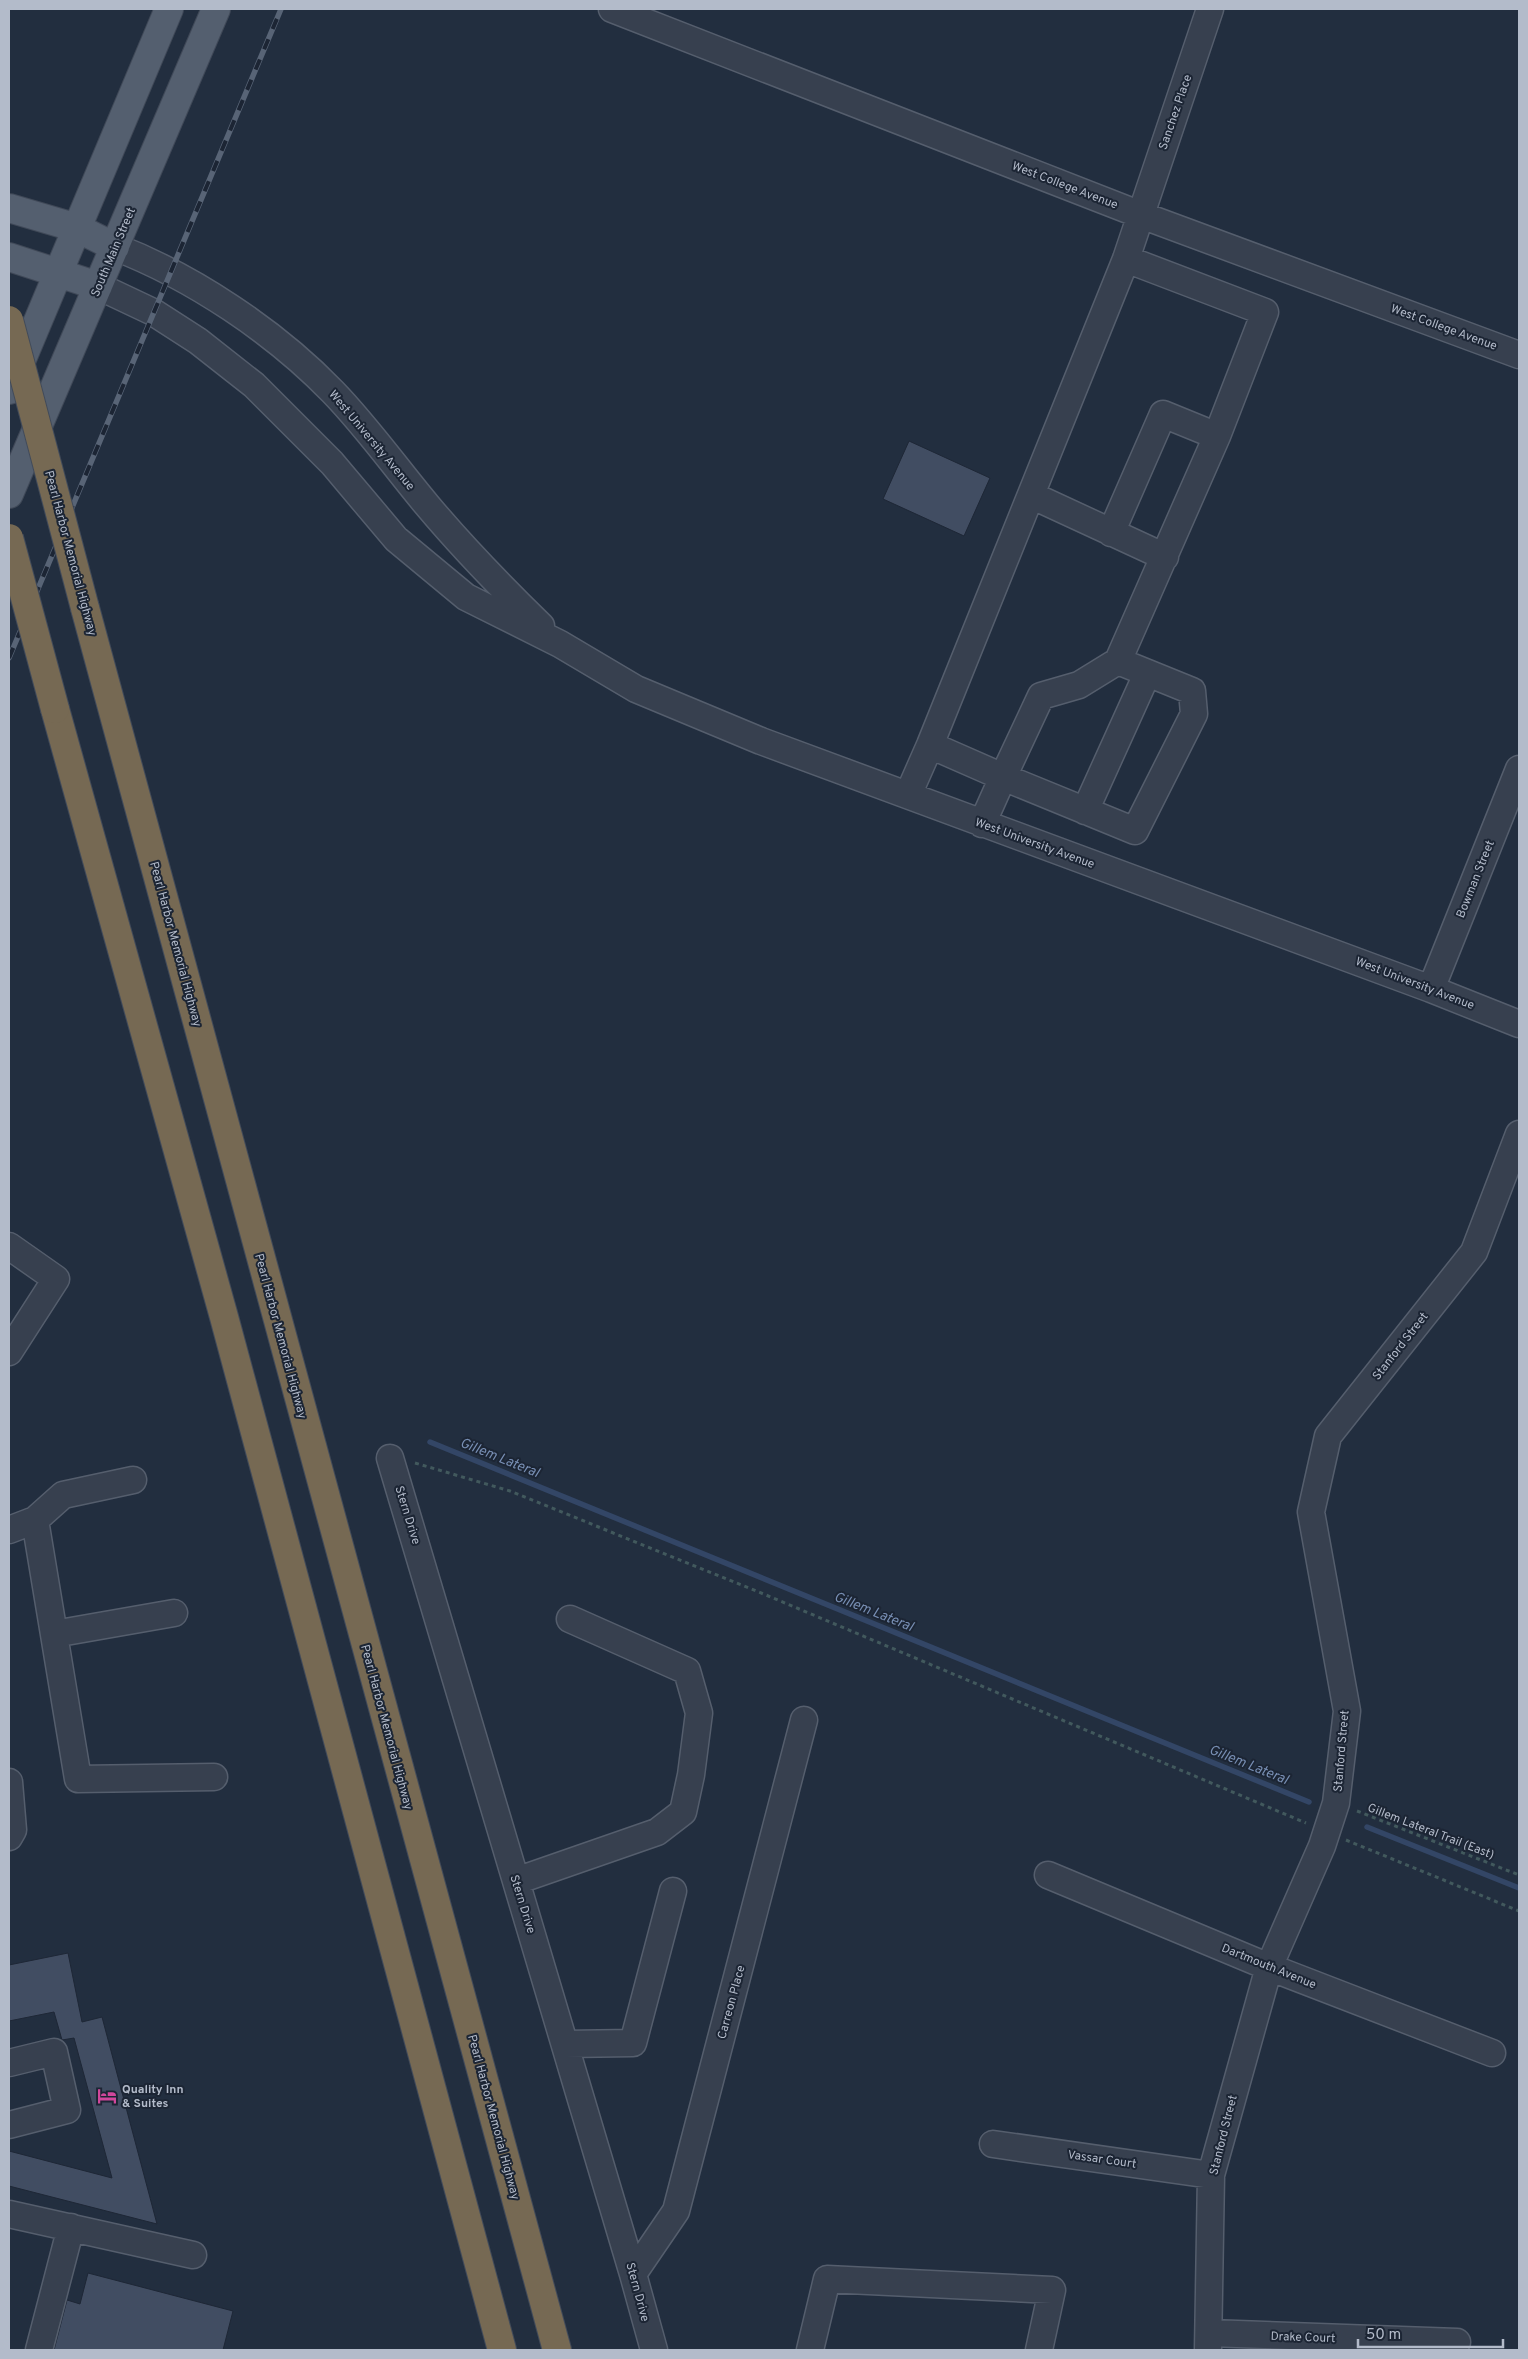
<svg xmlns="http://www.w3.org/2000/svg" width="1528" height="2359" viewBox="0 0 1528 2359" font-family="Overpass,sans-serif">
	<rect width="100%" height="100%" fill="#222e3f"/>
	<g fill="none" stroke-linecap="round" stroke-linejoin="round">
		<path stroke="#334666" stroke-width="5.5" d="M430 1442 1309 1802
			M1367 1827 1519 1888"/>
	</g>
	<path fill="#414d62" stroke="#1e2736" d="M909 441 990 478 964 536 883 499Z
		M68 1953 82 2022 102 2017 157 2224 9 2186V2151L112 2178 74 2038 62 2040 54 2012 9 2021V1965Z
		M88 2273 233 2311 223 2350H54L67 2300 80 2304Z"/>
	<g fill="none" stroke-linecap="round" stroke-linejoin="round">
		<g stroke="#555e6d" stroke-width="29">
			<path id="minor" d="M612 9 1141 215 1519 355
				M115 247C193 277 275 332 333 392 367 427 396 468 427 505 463 548 501 587 541 626
				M98 286 153 312 198 341 254 385 332 463 396 539 466 597 560 644 636 689 761 741 1431 989 1519 1024
				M1031 495 1165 557
				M1111 533 1163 414 1217 436
				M930 745 1003 777 1041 696 1079 685 1118 661
				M908 795 930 745 1126 259 1210 9
				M1085 811 1147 674
				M982 824 1003 777 1135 831 1194 714 1192 691 1118 661 1217 436 1265 312 1126 259
				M1431 989 1519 769
				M9 1246 56 1279 9 1352
				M390 1458 633 2274 654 2350
				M35 1520 78 1779 214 1777
				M9 1530 35 1520 63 1495 133 1480
				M54 1634 174 1613
				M9 1782 13 1830 9 1837
				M1048 1875 1269 1967 1492 2053
				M516 1881 657 1832 683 1812 691 1775 699 1713 687 1671 570 1619
				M565 2044 633 2043 673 1891
				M9 2063 54 2052 67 2110 9 2125
				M993 2144 1211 2175
				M9 2214 193 2255
				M633 2274 676 2211 804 1720
				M1210 2333 1457 2342
				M39 2350 71 2227
				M810 2350 827 2279 1052 2290 1039 2350
				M1208 2350 1211 2175 1269 1967 1322 1846 1336 1803 1347 1711 1311 1512 1328 1436 1474 1252 1519 1134"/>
		</g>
		<g stroke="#404958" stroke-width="30">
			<path id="major" d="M9 208 77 228 115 247
				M9 257 98 286
				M9 390 169 9
				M9 494 216 9"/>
		</g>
		<g stroke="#424b5a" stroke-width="30">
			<path id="highway" d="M85 608 557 2350
				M55 709 224 1317 502 2350"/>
		</g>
		<path stroke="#42595d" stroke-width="3" stroke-dasharray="4 4" stroke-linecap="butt" d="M415 1463 510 1491 766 1595 1306 1823
			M1357 1811 1519 1875
			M1346 1840 1519 1911"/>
		<use href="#minor" stroke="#37404f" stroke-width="26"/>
		<use href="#major" stroke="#545f6f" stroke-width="28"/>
		<use href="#highway" stroke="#766953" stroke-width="28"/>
		<g stroke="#586476" stroke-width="5.5">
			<path id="rail" d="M9 658 281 9"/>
		</g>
		<use href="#rail" stroke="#1c2534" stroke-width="4" stroke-dasharray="11" stroke-linecap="butt"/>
		<g stroke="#424b5a" stroke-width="30" stroke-linecap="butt">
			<path id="highway-bridge" d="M9 320 85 608
				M9 538 55 709"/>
		</g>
		<use href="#highway-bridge" stroke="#766953" stroke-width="28"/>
	</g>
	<defs>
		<g id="hotel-bare" transform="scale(1.5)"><path d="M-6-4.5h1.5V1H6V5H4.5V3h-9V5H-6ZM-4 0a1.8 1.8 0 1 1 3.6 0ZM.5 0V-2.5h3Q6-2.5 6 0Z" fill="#d1479c" stroke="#1c2534" stroke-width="2.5" paint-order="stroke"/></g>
	</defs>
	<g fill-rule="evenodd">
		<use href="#hotel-bare" x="107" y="2096"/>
	</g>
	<g text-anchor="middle" stroke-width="4" stroke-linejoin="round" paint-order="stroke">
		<g font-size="12" fill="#b3bbca" stroke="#1c2534">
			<text transform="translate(1175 112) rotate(-71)" y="4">Sanchez Place</text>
			<text transform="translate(1065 185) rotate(21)" y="4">West College Avenue</text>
			<text transform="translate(113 252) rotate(-67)" y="4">South Main Street</text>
			<text transform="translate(1444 327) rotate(20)" y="4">West College Avenue</text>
			<text transform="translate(372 440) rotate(50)" y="4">West University Avenue</text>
			<text transform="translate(71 553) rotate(75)" y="4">Pearl Harbor Memorial Highway</text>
			<text transform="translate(1035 843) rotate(20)" y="4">West University Avenue</text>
			<text transform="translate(1475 879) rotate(-68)" y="4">Bowman Street</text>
			<text transform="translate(176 944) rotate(75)" y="4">Pearl Harbor Memorial Highway</text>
			<text transform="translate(1415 983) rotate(21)" y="4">West University Avenue</text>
			<text transform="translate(281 1336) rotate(75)" y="4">Pearl Harbor Memorial Highway</text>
			<text transform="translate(1400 1346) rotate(-52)" y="4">Stanford Street</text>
			<text transform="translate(408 1515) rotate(73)" y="4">Stern Drive</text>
			<text transform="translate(387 1727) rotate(75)" y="4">Pearl Harbor Memorial Highway</text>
			<text transform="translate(1341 1751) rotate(-85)" y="4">Stanford Street</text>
			<text transform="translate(1431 1831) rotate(21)" y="4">Gillem Lateral Trail (East)</text>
			<text transform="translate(523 1904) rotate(73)" y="4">Stern Drive</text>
			<text transform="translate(1269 1966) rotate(22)" y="4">Dartmouth Avenue</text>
			<text transform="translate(731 2002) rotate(-75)" y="4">Carreon Place</text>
			<text transform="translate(494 2117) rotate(75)" y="4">Pearl Harbor Memorial Highway</text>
			<text transform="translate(1223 2135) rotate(-76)" y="4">Stanford Street</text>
			<text transform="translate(1102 2159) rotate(8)" y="4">Vassar Court</text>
			<text transform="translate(638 2292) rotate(75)" y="4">Stern Drive</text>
			<text transform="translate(1303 2337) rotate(2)" y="4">Drake Court</text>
		</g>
		<g font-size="12" font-weight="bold" fill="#b3bbca" stroke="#1c2534" text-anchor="start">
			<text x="122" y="2093">Quality Inn<tspan x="122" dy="14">&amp; Suites</tspan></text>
		</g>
		<g font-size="14" font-style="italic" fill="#788fb4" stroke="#1c2534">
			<text transform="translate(500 1457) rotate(22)" y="5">Gillem Lateral</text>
			<text transform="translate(874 1611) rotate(22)" y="5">Gillem Lateral</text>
			<text transform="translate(1249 1764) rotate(22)" y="5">Gillem Lateral</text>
		</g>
	</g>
	<rect width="1528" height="2359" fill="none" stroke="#b3bbca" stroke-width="20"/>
	<path d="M1358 2339v8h145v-8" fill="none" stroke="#b3bbca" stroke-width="2.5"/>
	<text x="1366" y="2339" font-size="15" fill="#b3bbca" stroke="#1c2534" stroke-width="4" paint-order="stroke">50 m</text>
</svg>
